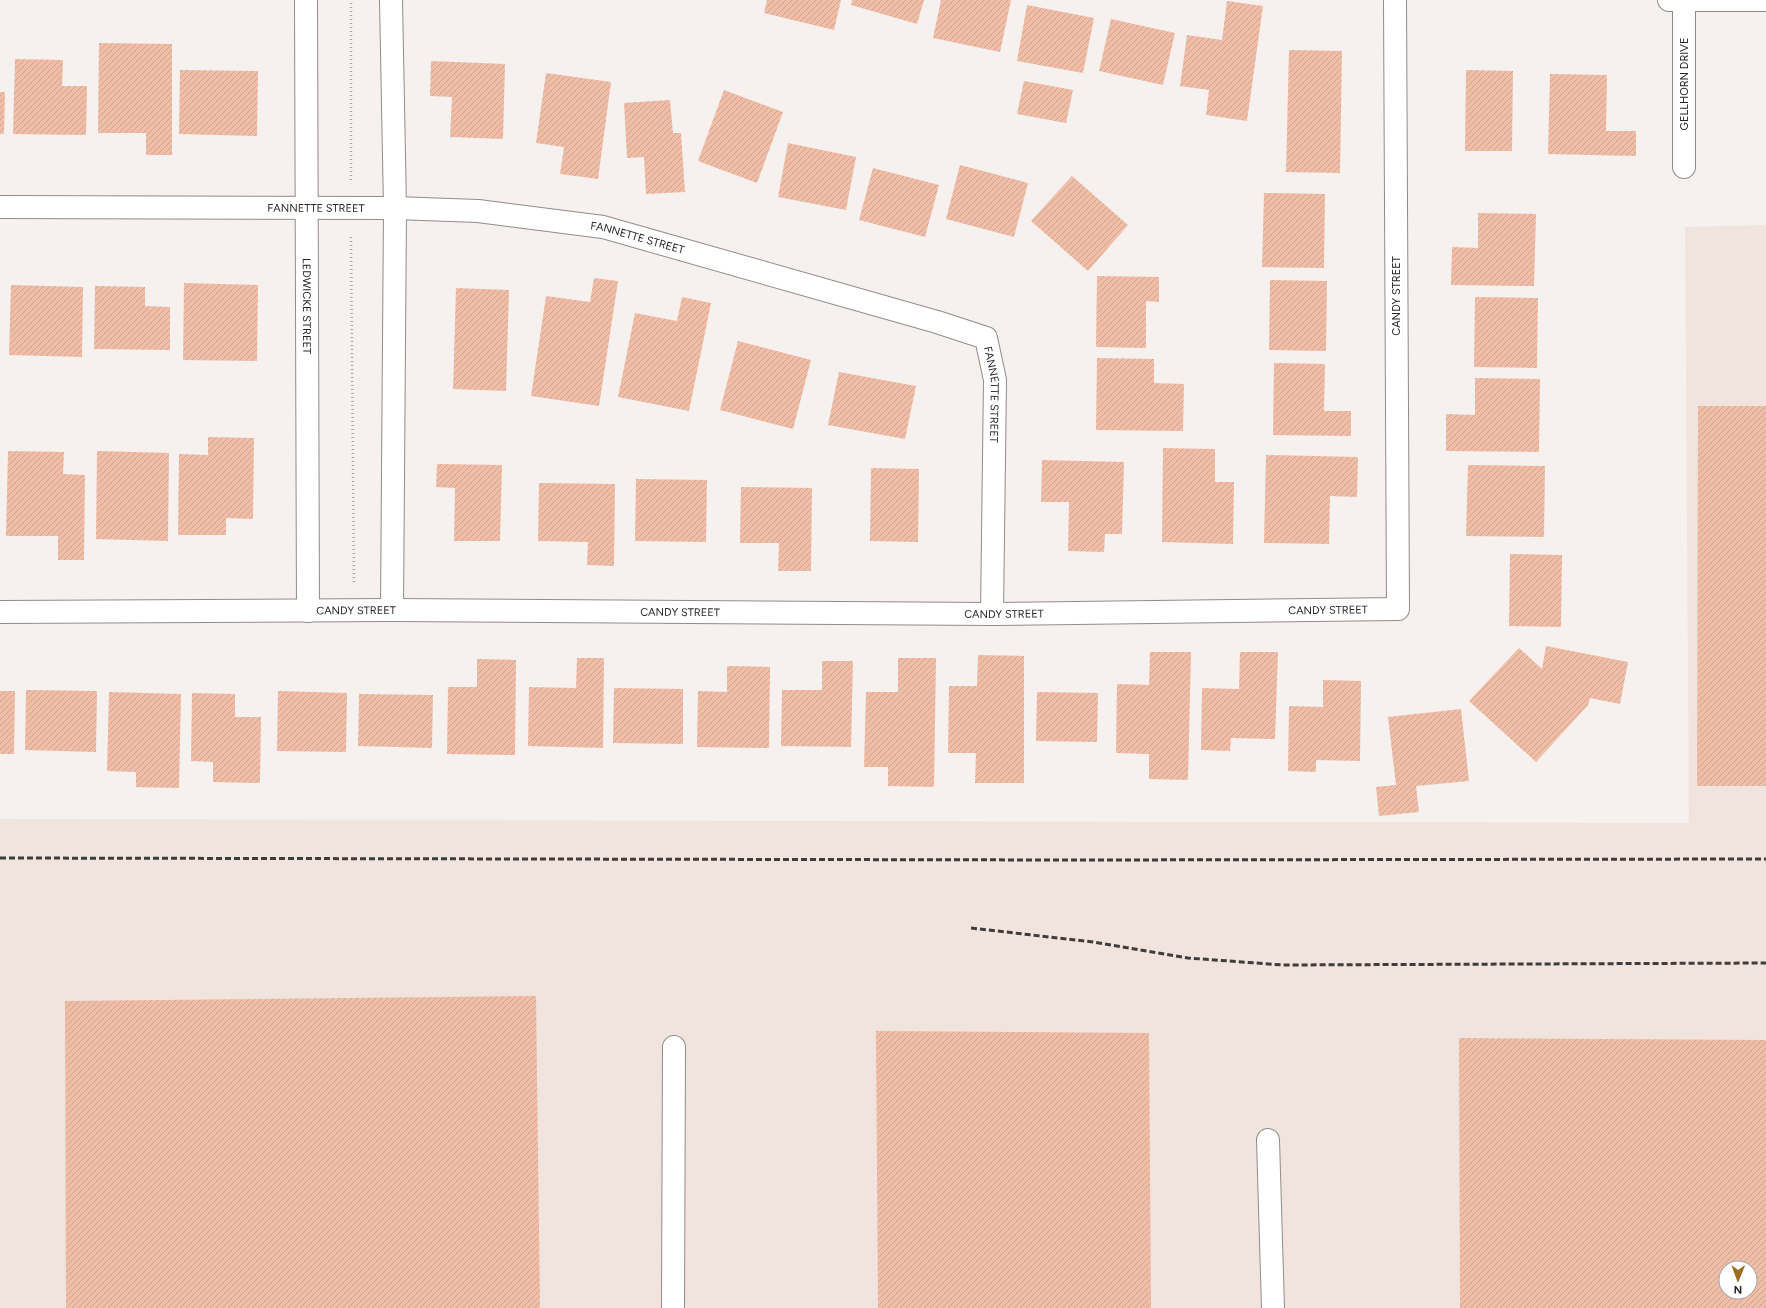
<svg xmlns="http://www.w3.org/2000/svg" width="1766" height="1308" viewBox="0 0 1766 1308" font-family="Figtree,sans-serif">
	<defs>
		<pattern id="building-hatch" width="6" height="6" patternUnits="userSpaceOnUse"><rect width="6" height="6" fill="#f0bea7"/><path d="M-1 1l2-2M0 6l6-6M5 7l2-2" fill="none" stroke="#cea390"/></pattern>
	</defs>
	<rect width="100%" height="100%" fill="#f6f0ee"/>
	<path fill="#f1e4de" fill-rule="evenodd" d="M1766 225V1308H0V819L1689 823 1685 227ZM1726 1268H1750V1292H1726Z"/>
	<path fill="url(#building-hatch)" fill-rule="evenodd" d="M767 0H841L834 30 764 13Z
		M852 0H924L917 24 851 5Z
		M941 0H1011L1000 52 933 38Z
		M1227 1 1263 6 1247 121 1206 115 1209 90 1180 86 1187 35 1222 40Z
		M1027 5 1094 18 1083 73 1017 61Z
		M1111 19 1175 33 1163 85 1099 71Z
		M99 43 172 44V155H146V133H98Z
		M1289 50 1342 51 1340 173 1286 172Z
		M15 59 63 60 62 86H87L86 135 13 134Z
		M431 61 505 64 503 139 450 137 452 97 430 96Z
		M180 70 258 71 257 136 179 134Z
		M1466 70 1513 71 1512 151H1465Z
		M546 73 611 82 598 179 560 174 564 147 536 143Z
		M1550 74 1607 75 1606 131H1636V156L1548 154Z
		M1024 81 1073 90 1066 123 1017 114Z
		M724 90 783 112 757 183 698 161Z
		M0 92H5L4 134H0Z
		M670 100 673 133H681L685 192 646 194 644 157 627 158 624 103Z
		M788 143 856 157 846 210 778 197Z
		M960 165 1028 183 1014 237 946 219Z
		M873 168 939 185 925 237 859 220Z
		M1072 176 1128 225 1088 271 1031 221Z
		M1264 193 1325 194 1324 268 1262 267Z
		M1478 213 1536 214 1534 286 1451 285 1452 247 1478 248Z
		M1097 276 1159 277V302L1146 301V348L1096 347Z
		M594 278 618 281 599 406 531 396 546 296 590 302Z
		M1270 280 1327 281 1326 351 1269 350Z
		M184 283 258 285 257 361 183 360Z
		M11 285 83 287 82 357 9 355Z
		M95 286 145 287V306L170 307V350L94 349Z
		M456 288 509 290 506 391 453 389Z
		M682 297 711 303 689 411 618 397 635 313 677 321Z
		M1475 297 1538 298 1537 368 1474 367Z
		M738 341 811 360 793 429 720 410Z
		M1097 358 1154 359V383L1184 384 1183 431 1096 430Z
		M1274 363 1325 364 1324 411H1351V436L1273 435Z
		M839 372 916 386 905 439 828 425Z
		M1475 378 1540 379 1539 452 1446 451V414L1475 415Z
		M1698 406H1766V786H1697Z
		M208 437 254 438 253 519 226 518V535H178L179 454 208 455Z
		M1163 448 1215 449V482H1234L1233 544 1162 542Z
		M8 451 64 452 63 474 85 475 84 560H58V536H6Z
		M97 451 169 453 168 541 96 539Z
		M1266 455 1358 457 1357 497 1330 496 1329 544 1264 543Z
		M1042 460 1124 462 1122 534H1105L1104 552 1068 551 1069 502H1041Z
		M437 464 502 465 500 541H454L455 488 436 487Z
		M1468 465 1545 466 1544 537 1466 536Z
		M871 468 919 469 918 542 870 541Z
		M636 479 707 480 706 542 635 541Z
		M539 483 615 484 614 566 587 565 588 542 538 541Z
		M741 487 812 488 811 571H778L779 543H740Z
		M1510 554 1562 555 1561 627 1509 626Z
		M1546 646 1628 662 1620 704 1590 698 1588 705 1536 762 1469 701 1519 648 1542 669Z
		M1150 652H1191L1188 780 1149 779V754L1116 753 1117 684 1149 685Z
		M1240 652H1278L1275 739 1231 738 1230 751 1201 750 1202 688 1239 689Z
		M978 655 1024 656V783H975L976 753H948L949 686H977Z
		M577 658H604L603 748 528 746 529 687 576 688Z
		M898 658H936L934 787 888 786V767H864L866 692H898Z
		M477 659 516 660 515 755 447 754 448 687H477Z
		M822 661H853L851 747 781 746 782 690H822Z
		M727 666 770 667 769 748 697 747 698 691 727 692Z
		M1323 680 1361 681 1360 761 1316 760V772L1288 771 1289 706 1323 707Z
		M614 688 683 689V744L613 743Z
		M26 690 97 691 96 752 25 750Z
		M0 691H15L14 754H0Z
		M278 691 347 693 346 752 277 751Z
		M109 692 181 694 179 788 136 787V772L107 771Z
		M1037 692 1098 693 1097 742 1036 741Z
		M192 693 235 694V717H261L260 783 213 782V762L191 761Z
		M359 694 433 695 432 748 358 746Z
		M1461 709 1469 781 1416 786 1419 812 1379 816 1376 787 1396 785 1388 717Z
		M536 996 540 1308H66L65 1001Z
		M876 1031 1149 1033 1151 1308H878Z
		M1459 1038 1766 1040V1308H1460ZM1726 1268H1750V1292H1726Z"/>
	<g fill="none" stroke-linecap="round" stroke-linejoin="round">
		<g stroke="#918c8a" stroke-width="24">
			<g id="minor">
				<path id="s1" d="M306 0 308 611"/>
				<path d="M391 0 395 208 392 610"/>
				<path d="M1669 0H1766"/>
				<path d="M1684 167V0"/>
				<path id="s2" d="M0 207 395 208 478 211 603 227 937 322 986 338 995 380 992 614"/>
				<path id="s3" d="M0 612 392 610 992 614 1398 609 1395 0"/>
				<path d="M1268 1140 1273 1308"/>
				<path d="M673 1308 674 1047"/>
			</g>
		</g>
		<path stroke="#a9a5a3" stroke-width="2.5" stroke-dasharray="1 3" stroke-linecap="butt" d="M351 180V0
			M351 237 354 582"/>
		<use href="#minor" stroke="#fff" stroke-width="22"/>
		<path stroke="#3f3c3b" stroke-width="3" stroke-dasharray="6 3" stroke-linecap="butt" d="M0 858 1072 860 1766 859
			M971 928 1093 942 1188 958 1283 965 1766 963"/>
	</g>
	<g text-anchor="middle" stroke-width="3.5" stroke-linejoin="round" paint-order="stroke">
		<g font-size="11" fill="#282625" stroke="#fff">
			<text transform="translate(1684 84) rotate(-90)" y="4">GELLHORN DRIVE</text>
			<text dy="4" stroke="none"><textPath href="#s2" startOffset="316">FANNETTE STREET</textPath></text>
			<text dy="4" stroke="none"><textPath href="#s2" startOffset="640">FANNETTE STREET</textPath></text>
			<text transform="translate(1396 296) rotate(-90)" y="4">CANDY STREET</text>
			<text dy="4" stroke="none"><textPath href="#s1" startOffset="306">LEDWICKE STREET</textPath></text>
			<text dy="4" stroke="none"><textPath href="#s2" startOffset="1060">FANNETTE STREET</textPath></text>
			<text dy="4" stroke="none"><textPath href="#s3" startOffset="1328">CANDY STREET</textPath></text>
			<text dy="4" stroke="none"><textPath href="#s3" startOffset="356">CANDY STREET</textPath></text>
			<text dy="4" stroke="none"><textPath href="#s3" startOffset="680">CANDY STREET</textPath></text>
			<text dy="4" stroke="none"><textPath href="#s3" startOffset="1004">CANDY STREET</textPath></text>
		</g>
	</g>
	<g transform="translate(1738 1280) rotate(181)"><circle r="19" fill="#ffffff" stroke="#a9a8a8"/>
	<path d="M0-3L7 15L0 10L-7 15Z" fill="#9d6b20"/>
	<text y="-6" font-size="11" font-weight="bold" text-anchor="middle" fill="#282625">N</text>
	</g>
</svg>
